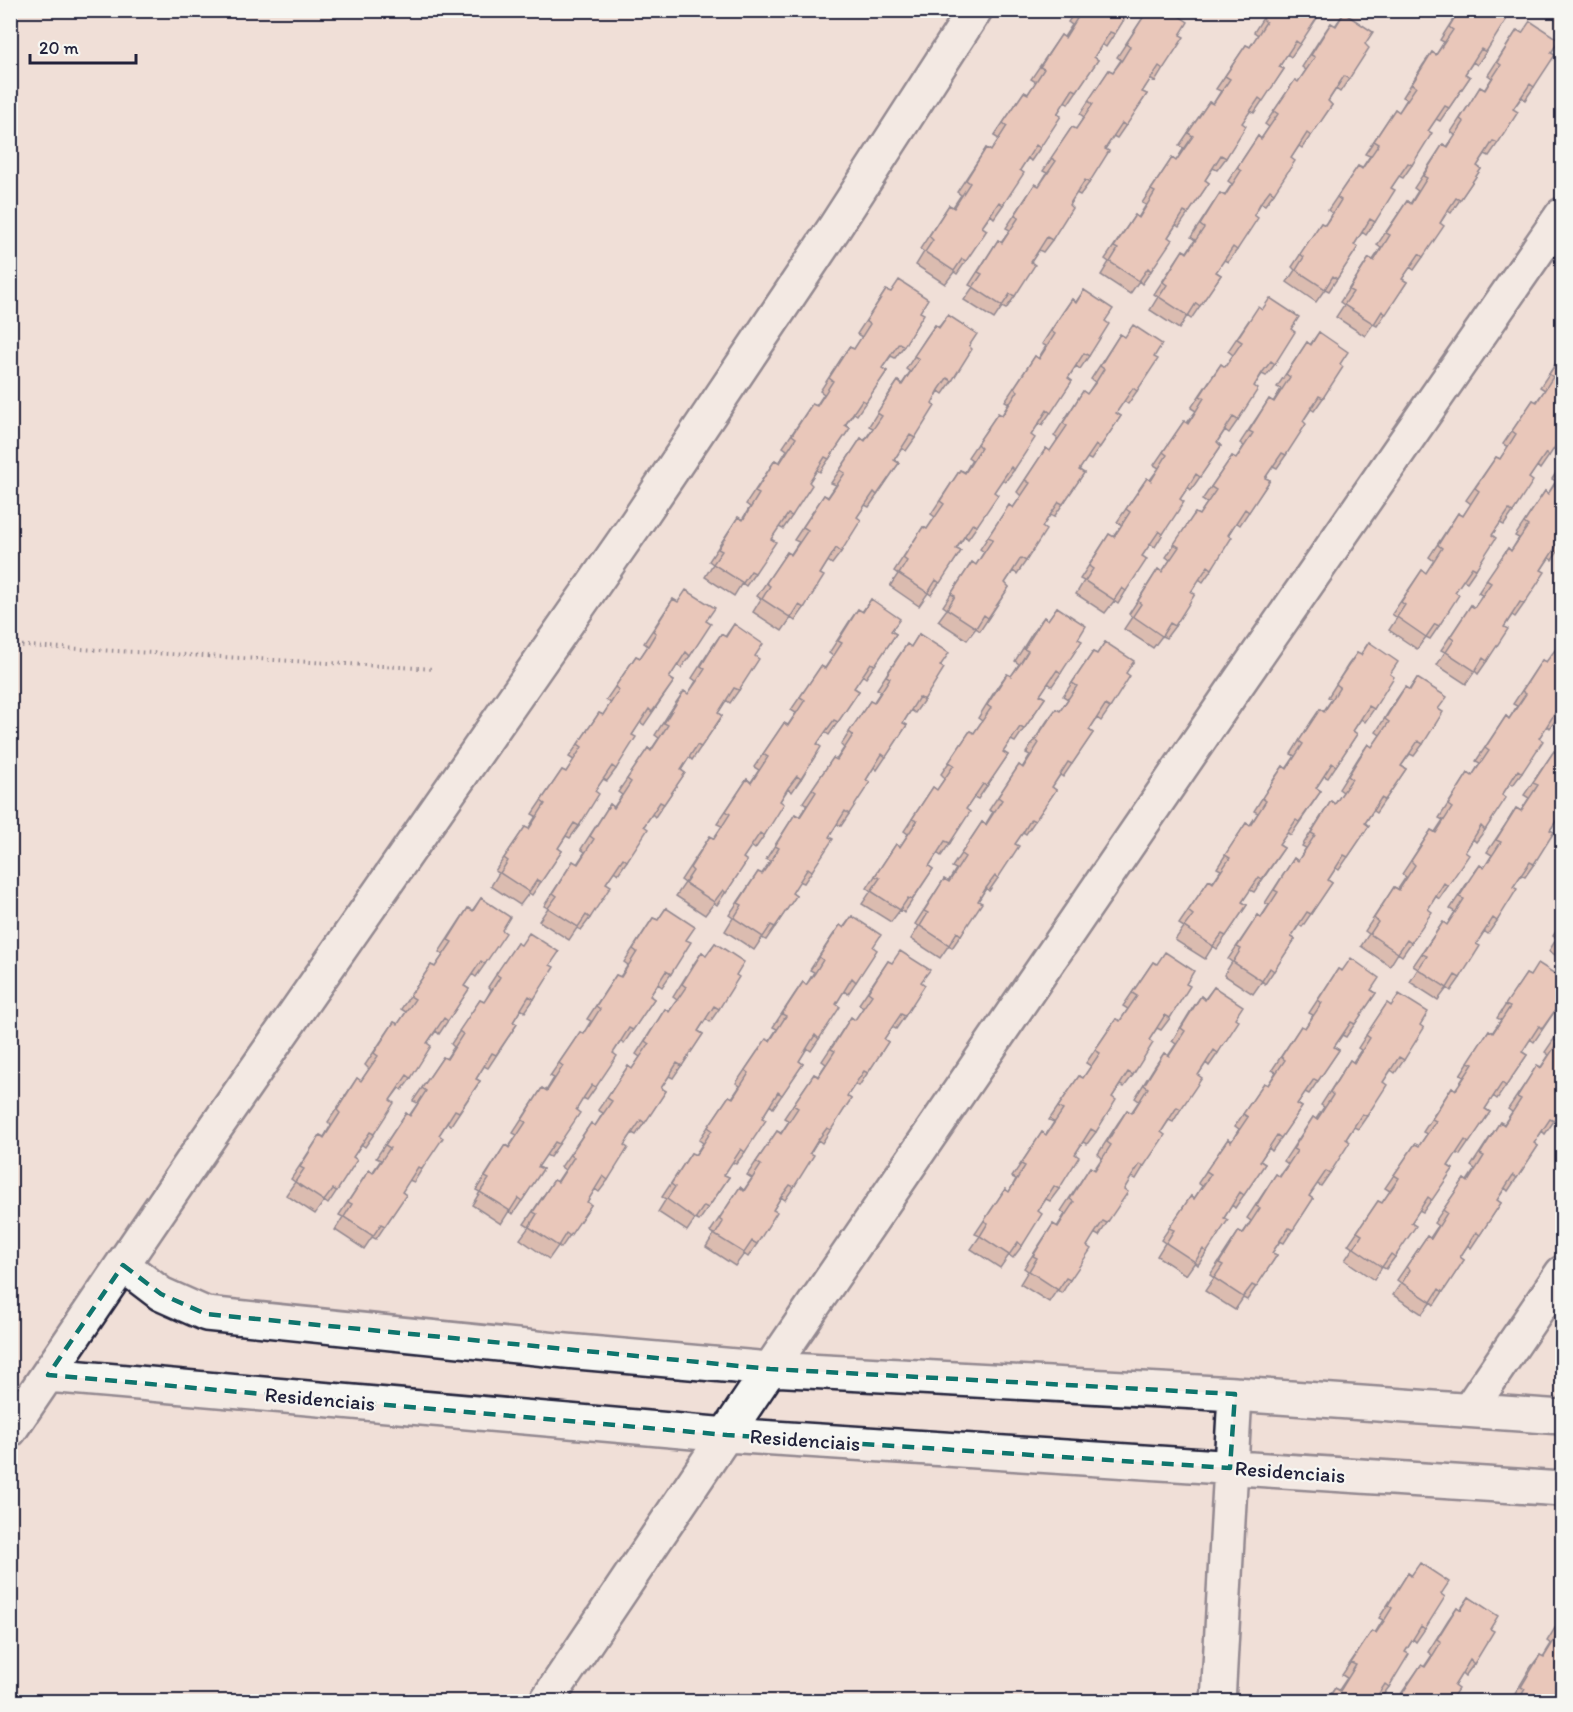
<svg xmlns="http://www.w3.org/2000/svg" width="1573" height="1712" viewBox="0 0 1573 1712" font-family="Itim,sans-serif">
	<rect width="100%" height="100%" fill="#f0dfd7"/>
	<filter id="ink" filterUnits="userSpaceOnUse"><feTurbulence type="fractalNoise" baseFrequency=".0167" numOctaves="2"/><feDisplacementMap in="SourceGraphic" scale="12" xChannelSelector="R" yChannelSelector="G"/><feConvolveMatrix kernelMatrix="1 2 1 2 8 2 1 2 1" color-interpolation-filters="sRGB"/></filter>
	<g filter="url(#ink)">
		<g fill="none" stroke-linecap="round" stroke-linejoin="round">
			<g stroke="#22223b" stroke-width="38">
				<path id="street" d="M123 1265 161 1294 206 1314 566 1351 770 1369 1235 1394 1562 1417
					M48 1375 727 1435 1562 1489
					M1469 1410 1562 1273
					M10 1430 205 1143 637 522 835 227 975 10
					M546 1702 770 1369 1232 692 1562 215
					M1218 1702 1235 1394"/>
			</g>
			<path stroke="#22223b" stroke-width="4" stroke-dasharray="1.5 4.5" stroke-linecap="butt" d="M10 645 435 669"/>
			<use href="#street" stroke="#f6f6f2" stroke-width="33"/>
		</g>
		<path fill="#c29282" stroke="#22223b" stroke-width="1.5" d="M1076 10H1130L1106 47 1102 44 1094 57 1098 60 1068 104 1065 101 1057 114 1040 148 1031 161 1028 158 1020 170 1003 205 994 218 991 215 982 227 966 261 957 274 954 272 945 284 916 265 924 252 920 249 949 205 953 207 961 195 957 192 986 148 991 151 999 139 994 136 1024 92 1028 94 1036 82 1031 79 1061 35 1064 37 1072 25 1068 22Z
			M1268 10H1317L1300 44 1291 57 1287 54 1279 67 1284 69 1254 113 1250 111 1242 123 1226 158 1217 170 1213 168 1205 180 1209 183 1179 227 1176 225 1168 237 1151 271 1142 284 1139 281 1130 294 1101 275 1109 262 1105 259 1135 215 1138 218 1146 205 1142 203 1172 158 1176 161 1184 148 1179 146 1209 102 1213 104 1221 91 1216 89 1246 45 1250 47 1258 35 1254 32Z
			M1459 10H1507L1503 17 1486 52 1477 65 1473 62 1465 74 1470 77 1440 121 1436 119 1428 131 1412 165 1403 178 1399 176 1391 188 1375 222 1366 235 1362 232 1354 245 1358 247 1329 291 1325 289 1316 302 1287 282 1295 270 1292 267 1321 223 1325 225 1332 213 1328 210 1358 166 1362 168 1370 156 1365 154 1395 109 1399 112 1407 99 1403 97 1423 65 1432 52 1436 55 1444 42 1440 40Z
			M1146 13 1180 35 1163 69 1155 82 1150 79 1142 92 1147 94 1117 138 1113 136 1105 149 1089 183 1080 195 1076 193 1069 205 1052 240 1043 252 1039 250 1031 262 1015 296 1006 309 1002 307 994 319 964 300 973 287 969 285 998 240 1001 243 1010 230 1006 228 1035 184 1039 186 1047 173 1043 171 1072 127 1076 129 1084 117 1080 114 1109 70 1113 72 1121 60 1117 57Z
			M1344 13 1365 44 1349 79 1340 92 1336 89 1328 101 1332 105 1302 148 1299 146 1291 158 1274 193 1265 205 1261 203 1254 215 1237 250 1228 262 1224 260 1216 272 1221 275 1191 319 1187 316 1179 329 1150 310 1158 297 1154 294 1183 250 1187 252 1195 240 1191 237 1220 193 1224 196 1232 184 1228 181 1258 136 1261 139 1269 127 1265 124 1295 80 1298 82 1306 70 1302 67 1322 36 1331 23 1335 26Z
			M1517 30 1551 53 1534 87 1525 100 1522 97 1513 109 1498 143 1489 156 1485 154 1477 166 1481 169 1451 213 1448 211 1440 223 1423 257 1414 270 1410 267 1402 279 1407 282 1377 326 1373 324 1365 336 1336 317 1344 305 1340 302 1369 258 1373 260 1381 248 1377 245 1407 201 1410 204 1418 191 1414 188 1443 144 1447 147 1455 135 1451 132 1472 100 1480 87 1485 90V89L1492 78 1488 75Z
			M886 290 920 312 904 346 895 358 891 356 882 368 887 371 857 415 854 413 845 425 850 428 820 472 817 470 809 482 792 516 783 529 779 527 771 539 755 573 746 586 742 583 734 596 705 577 713 564 709 561 738 517 742 520 750 507 746 504 775 460 779 463 787 450 783 447 812 404 816 406 824 394 820 391 841 359 849 347 854 349 862 337 857 334Z
			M1084 290 1105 321 1089 356 1080 369 1076 366 1068 378 1072 381 1042 425 1039 423 1031 435 1014 470 1005 482 1002 480 994 492 977 526 968 539 965 536 956 549 961 551 931 595 928 593 919 606 890 586 898 574 894 571 923 527 927 529 935 517 931 514 960 470 965 472 972 460 968 457 998 413 1002 415 1009 403 1005 401 1035 356 1038 359 1046 346 1042 344 1063 312 1072 299 1076 302Z
			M948 315 969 346 952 381 943 394 939 391 932 403 915 438 906 451 902 448 894 460 899 463 869 507 865 505 857 517 841 552 832 564 828 561 820 574 804 608 795 621 791 618 782 631 753 612 761 599 757 596 787 552 791 554 799 542 794 540 824 495 828 497 836 485 831 483 861 438 864 441 873 428 869 426 889 394 898 381 902 384 910 372 906 369 926 338 935 325 939 327Z
			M1249 320 1291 329 1275 364 1266 376 1262 374 1254 386 1238 420 1229 433 1225 430 1217 442 1221 446 1191 490 1188 487 1180 499 1163 534 1155 547 1150 544 1142 556 1126 591 1118 604 1114 601 1105 613 1076 594 1084 581 1080 579 1109 534 1113 537 1122 525 1117 522 1147 478 1150 480 1159 468 1154 465 1184 421 1187 423 1196 411 1191 408 1212 377 1221 364 1225 367 1233 355 1228 351Z
			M1319 332 1340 364 1323 398 1314 411 1311 409 1303 421 1286 455 1277 468 1273 466 1265 478 1270 480 1240 525 1236 522 1228 535 1212 569 1203 582 1199 579 1191 592 1175 626 1166 638 1162 636 1153 648 1124 629 1132 617 1129 614 1158 569 1162 572 1170 560 1166 557 1195 513 1199 515 1207 503 1202 500 1232 456 1236 458 1244 446 1240 443 1269 399 1273 402 1281 389 1277 387 1307 342 1310 345Z
			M1120 334 1154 357 1137 391 1128 404 1124 401 1116 413 1121 416 1091 460 1087 458 1079 470 1084 473 1054 517 1050 515 1042 527 1026 561 1017 574 1013 571 1005 583 1009 587 980 631 976 628 967 640 938 621 947 609 943 606 972 562 976 565 984 552 980 549 1009 505 1013 508 1021 496 1017 492 1046 448 1050 451 1058 439 1054 436 1083 391 1087 394 1088 393 1095 382 1091 379Z
			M1563 353 1549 456 1540 469 1537 466 1529 478 1513 512 1504 525 1500 523 1492 535 1476 569 1467 582 1463 580 1455 592 1439 626 1430 639 1426 637 1417 649 1389 630 1397 618 1392 614 1422 570 1426 573 1434 561 1429 557 1458 513 1463 516 1471 504 1466 500 1496 457 1500 459 1508 447 1503 444 1533 400 1536 402 1545 390 1540 387Z
			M1563 462V545L1552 560 1549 558 1541 570 1524 604 1515 617 1512 615 1504 627 1487 661 1478 674 1475 671 1466 684 1437 665 1445 652 1441 650 1471 605 1474 608 1482 595 1478 593 1508 548 1511 551 1519 538 1515 536 1545 491 1548 494 1556 481 1552 479Z
			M673 599 706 621 690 656 681 668 677 665 669 678 674 681 644 725 640 722 632 735 616 769 607 781 603 779 595 791 579 826 570 838 566 836 558 848 562 851 532 895 529 893 520 905 491 886 499 873 495 871 525 827 528 829 536 816 532 814 562 770 566 772 574 760 569 757 599 713 603 715 611 703 606 700 636 656 640 658 648 646 644 643Z
			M871 599 891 631 896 634 866 678 862 675 854 688 859 691 829 735 825 732 817 744 801 779 792 792 788 789 780 801 764 836 755 849 751 846 743 858 747 861 717 905 714 903 705 915 676 896 685 883 681 880 710 836 714 838 722 826 717 824 747 779 751 782 759 770 754 767 784 723 788 725 796 713 791 710 821 666 825 668 833 656 829 653 849 622 858 609 862 612Z
			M1057 607 1078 639 1061 673 1052 686 1048 683 1040 695 1045 698 1015 742 1011 740 1003 752 1008 755 978 799 974 797 966 809 950 843 941 856 937 853 929 866 933 869 904 913 900 910 891 922 862 904 871 891 867 888 896 844 900 847 908 834 904 831 933 787 937 790 945 778 941 774 970 731 974 733 982 721 978 718 998 686 1007 674 1011 676 1012 675 1019 664 1015 661 1035 629 1044 617 1048 620Z
			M734 624 755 656 739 690 730 703 726 700 718 713 722 716 692 760 689 757 681 770 685 773 655 817 652 814 644 826 627 861 618 874 614 871 606 883 590 918 581 930 577 928 569 940 539 921 548 908 544 906 573 861 577 864 585 852 581 849 610 804 614 807 622 795 618 792 648 748 651 750 659 738 655 735 675 704 684 691 688 694 689 693 696 681 692 678 712 647 721 634 725 637Z
			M919 634 940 666 924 700 915 713 911 710 903 723 907 725 877 770 874 767 866 780 849 814 841 826 837 824 829 837 812 871 804 883 799 881 792 893 796 896 766 940 762 938 754 950 725 931 733 918 729 915 758 872 762 874 770 861 766 859 795 814 799 817 807 805 803 802 833 758 836 760 844 748 841 745 870 701 873 703 881 691 877 689 898 657 907 644 911 647Z
			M1105 642 1126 673 1110 708 1101 721 1097 718 1089 730 1093 733 1063 777 1060 775 1052 787 1056 790 1026 834 1023 832 1015 844 998 878 989 891 986 888 978 901 961 935 952 948 949 945 940 958 911 939 919 926 915 924 944 879 948 882 956 869 952 867 982 822 985 825 993 812 989 810 1019 765 1022 768 1030 755 1026 753 1047 721 1056 709 1060 711 1068 699 1063 696 1093 652 1097 654Z
			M1369 642 1390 674 1374 709 1365 722 1361 719 1353 731 1357 734 1328 778 1324 776 1316 788 1321 791 1291 835 1287 833 1279 845 1284 848 1254 892 1250 890 1242 902 1247 905 1217 949 1213 946 1205 959 1175 940 1184 927 1179 924 1209 880 1213 882 1221 870 1217 868 1246 823 1250 825 1258 813 1254 811 1274 779 1283 766 1286 769 1295 756 1291 754 1311 722 1320 709 1323 712 1332 699 1328 697 1348 665 1357 653 1360 655Z
			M1542 660 1563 710 1550 728 1547 726 1539 738 1522 773 1513 785 1510 783 1502 795 1485 830 1476 842 1473 839 1465 852 1448 886 1439 899 1436 896 1428 909 1411 943 1402 956 1398 953 1390 966 1361 946 1369 934 1365 931 1394 887 1398 889 1406 877 1402 874 1431 830 1435 832 1443 820 1439 818 1468 773 1472 776 1480 763 1476 761 1506 716 1509 719 1517 706 1513 704Z
			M1417 678 1438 709 1423 744 1414 756 1410 754 1401 766 1406 769 1376 813 1373 811 1365 823 1369 826 1339 870 1336 868 1328 880 1332 883 1302 927 1299 925 1291 937 1295 939 1265 984 1262 981 1253 994 1224 975 1232 962 1228 959 1258 915 1261 917 1269 905 1265 903 1294 858 1298 861 1306 848 1302 846 1331 801 1335 804 1343 792 1339 789 1359 757 1368 744 1372 747 1380 735 1376 732 1396 700 1405 687 1409 690Z
			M1563 746V819L1562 820 1558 818 1550 830 1534 864 1525 877 1521 875 1513 887 1497 921 1488 934 1484 931 1476 944 1460 978 1451 991 1447 988 1438 1000 1410 982 1418 969 1413 966 1443 922 1447 925 1455 912 1450 909 1471 877 1480 865 1484 868 1492 855 1487 852 1508 821 1516 808 1521 811 1529 798 1524 795 1554 751 1558 754Z
			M481 898 502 930 485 964 476 977 472 974 464 986 469 989 439 1034 436 1031 427 1043 411 1078 402 1090 399 1088 390 1100 374 1134 365 1147 361 1144 353 1157 357 1160 328 1204 324 1201 315 1214 286 1195 295 1182 291 1179 320 1135 324 1137 331 1125 328 1122 357 1078 361 1081 369 1069 365 1065 394 1022 398 1024 406 1012 401 1009 431 965 435 967 443 955 439 952 460 920 468 908 472 911Z
			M666 908 686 940 671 974 662 987 658 984 650 996 654 999 624 1043 621 1041 613 1053 596 1087 587 1100 583 1098 576 1110 559 1144 550 1157 546 1155 538 1167 543 1169 513 1214 509 1211 501 1224 472 1205 480 1192 476 1190 505 1145 509 1147 517 1135 513 1133 542 1088 546 1091 554 1078 550 1076 580 1032 583 1034 591 1021 587 1019 616 975 620 977 628 965 624 962 645 930 653 918 658 920Z
			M852 916 873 947 856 982 848 994 844 991 836 1004 819 1039 811 1051 807 1048 799 1061 803 1064 773 1108 770 1105 762 1118 745 1152 736 1164 732 1162 724 1175 729 1177 699 1221 695 1219 687 1231 658 1212 666 1199 662 1197 691 1153 695 1155 703 1143 699 1140 729 1096 732 1098 740 1086 736 1083 757 1052 769 1041 777 1029 773 1027 794 995 803 982 806 985 807 984 814 972 810 970 831 938 840 925 843 928Z
			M1563 921V960L1549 951 1557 938 1553 936Z
			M517 943 550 965 534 999 525 1012 521 1009 513 1022 517 1024 488 1068 484 1066 476 1079 480 1081 451 1125 447 1123 439 1135 422 1169 414 1182 409 1180 402 1192 406 1195 376 1239 372 1237 364 1249 335 1230 343 1217 339 1215 369 1170 372 1173 381 1160 376 1158 406 1113 409 1116 418 1103 413 1101 443 1057 446 1059 454 1047 451 1044 480 1000 484 1002 485 1001 491 990 488 987Z
			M715 943 736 975 719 1009 710 1022 706 1019 698 1031 703 1034 673 1078 669 1076 661 1088 666 1091 636 1135 632 1133 624 1145 608 1180 599 1192 595 1189 587 1202 591 1205 561 1248 558 1246 549 1259 520 1239 529 1227 524 1224 554 1180 557 1182 565 1170 561 1167 591 1123 595 1126 603 1113 598 1110 628 1066 632 1069 640 1057 636 1054 665 1009 668 1012 677 1000 673 997 693 965 702 952 706 955Z
			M888 961 921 982 905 1016 896 1029 892 1027 884 1039 888 1042 859 1086 855 1084 847 1096 851 1099 822 1143 818 1140 810 1153 794 1187 785 1200 781 1197 773 1210 757 1244 748 1257 744 1254 735 1266 706 1247 714 1234 710 1232 740 1187 744 1190 752 1178 747 1175 777 1131 781 1133 789 1121 784 1118 814 1074 818 1076 826 1064 822 1061 851 1017 855 1020 863 1008 859 1004Z
			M1153 962 1186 984 1170 1018 1161 1030 1157 1028 1149 1040 1133 1075 1124 1087 1120 1085 1112 1097 1096 1132 1087 1144 1083 1142 1075 1154 1059 1189 1050 1201 1046 1199 1038 1211 1022 1246 1013 1258 1009 1255 1000 1268 971 1249 980 1236 975 1234 1005 1189 1009 1192 1016 1179 1012 1177 1042 1132 1046 1135 1054 1122 1049 1120 1079 1076 1083 1078 1091 1066 1086 1063 1116 1019 1120 1021 1128 1009 1123 1006Z
			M1338 969 1376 993 1346 1037 1342 1035 1334 1047 1339 1050 1309 1094 1305 1092 1297 1104 1302 1107 1272 1151 1269 1148 1260 1161 1265 1164 1235 1208 1232 1205 1224 1218 1207 1252 1198 1265 1195 1262 1186 1275 1157 1256 1165 1243 1161 1240 1191 1196 1194 1199 1202 1186 1198 1183 1228 1139 1231 1142 1239 1129 1235 1126 1264 1083 1268 1085 1276 1072 1272 1070 1301 1026 1305 1028 1313 1015 1309 1013Z
			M1526 974 1559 995 1563 999 1534 1042 1530 1039 1522 1052 1527 1055 1497 1099 1493 1096 1485 1109 1490 1112 1460 1155 1456 1153 1448 1166 1453 1169 1423 1212 1419 1210 1411 1223 1395 1257 1386 1269 1382 1267 1374 1280 1345 1260 1353 1248 1348 1245 1378 1201 1382 1203 1390 1191 1385 1188 1415 1144 1419 1146 1427 1134 1423 1132 1452 1087 1455 1090 1464 1077 1460 1075 1489 1030 1492 1033 1501 1020 1497 1018Z
			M1214 987 1235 1018 1218 1053 1209 1066 1206 1063 1198 1075 1181 1109 1173 1122 1169 1120 1161 1132 1144 1166 1136 1179 1131 1177 1124 1189 1107 1223 1099 1236 1094 1233 1087 1246 1070 1280 1062 1293 1057 1290 1049 1302 1020 1284 1028 1271 1024 1268 1053 1224 1057 1227 1065 1214 1061 1211 1090 1167 1094 1170 1102 1158 1098 1154 1118 1123 1127 1110 1131 1113 1139 1101 1135 1098 1155 1066 1164 1053 1168 1056 1176 1044 1172 1041 1192 1009 1201 996 1205 999Z
			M1387 1003 1420 1025 1404 1060 1395 1073 1391 1070 1383 1082 1367 1116 1358 1129 1354 1127 1346 1139 1330 1173 1321 1186 1317 1184 1309 1196 1313 1199 1284 1243 1280 1241 1272 1253 1277 1255 1247 1300 1243 1298 1235 1310 1205 1291 1214 1278 1210 1275 1239 1231 1243 1233 1251 1221 1247 1218 1276 1174 1279 1176 1288 1164 1284 1161 1313 1117 1316 1119 1324 1107 1321 1105 1350 1060 1353 1062 1361 1050 1358 1048Z
			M1563 1026V1108L1545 1134 1542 1131 1534 1143 1538 1146 1508 1191 1505 1188 1497 1200 1501 1203 1471 1248 1468 1245 1460 1257 1464 1260 1434 1305 1431 1302 1422 1314 1393 1295 1401 1283 1397 1280 1427 1236 1430 1238 1438 1226 1434 1223 1464 1179 1467 1181 1475 1169 1471 1166 1500 1122 1504 1124 1512 1112 1508 1109 1529 1078 1537 1065 1541 1067 1549 1055 1545 1052Z
			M1408 1573 1441 1594 1425 1629 1416 1642 1413 1639 1405 1652 1389 1687 1380 1699 1377 1697 1374 1701H1326L1335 1688 1339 1690 1347 1678 1342 1675 1372 1631 1375 1633 1383 1620 1379 1618Z
			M1469 1597 1490 1629 1474 1664 1465 1676 1462 1673 1454 1686 1450 1701H1396L1421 1665 1424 1667 1432 1655 1428 1652 1448 1620 1457 1607 1460 1610Z
			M1563 1615V1701H1515L1512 1699 1531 1667 1540 1655 1543 1657 1551 1644 1547 1641Z"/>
		<path fill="#e1aa97" stroke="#22223b" stroke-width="1.5" d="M1079 10H1130L1115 34 1110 32 1094 57 1098 60 1077 91 1073 89 1066 100 1057 114 1061 116 1040 148 1036 145 1020 170 1024 173 1003 205 999 202 982 227 987 230 966 261 962 259 954 271 925 252 933 240 929 236 949 205 954 208 970 183 966 180 986 148 991 151 1007 126 1003 123 1024 92 1028 94 1044 69 1040 67 1061 35 1065 38 1081 12Z
			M1154 10H1170L1188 22 1180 35 1184 37 1163 69 1159 66 1142 92 1147 94 1126 126 1122 123 1105 149 1109 151 1089 183 1085 180 1069 205 1072 208 1052 240 1047 237 1031 262 1035 265 1015 296 1010 294 1002 306 973 287 982 274 978 272 998 240 1002 243 1019 217 1015 215 1035 184 1039 186 1056 161 1051 158 1072 127 1076 129 1093 104 1088 101 1109 70 1113 72 1122 60 1130 47 1126 44 1146 13 1151 16Z
			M1268 10H1317L1321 12 1300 44 1296 41 1279 67 1284 69 1263 101 1259 98 1242 123 1246 126 1226 158 1221 155 1205 180 1209 183 1188 214 1184 212 1168 237 1172 240 1151 271 1148 268 1139 281 1110 262 1118 249 1114 247 1135 215 1139 218 1155 192 1151 190 1172 158 1176 161 1193 136 1188 133 1209 102 1213 104 1230 79 1225 76 1246 45 1250 47 1266 22 1263 19Z
			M1459 10H1507L1503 17 1506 20 1486 52 1481 49 1465 74 1470 77 1449 108 1445 106 1428 131 1432 133 1412 165 1408 163 1391 188 1395 190 1375 222 1370 219 1354 245 1358 247 1337 279 1333 276 1325 289 1296 270 1304 257 1300 254 1321 223 1325 225 1333 213 1341 200 1337 197 1358 166 1362 169 1379 144 1374 141 1395 109 1399 112 1416 87 1412 84 1432 52 1436 55 1453 30 1449 27Z
			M1344 13 1373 32 1365 44 1369 48 1349 79 1344 76 1328 101 1332 105 1311 136 1307 133 1291 158 1295 161 1274 193 1270 190 1261 202 1254 215 1258 218 1237 250 1233 247 1216 272 1221 275 1200 306 1196 303 1188 316 1159 297 1167 285 1163 282 1183 250 1187 253 1204 228 1200 225 1220 193 1225 196 1241 171 1237 168 1258 136 1261 139 1278 114 1274 111 1295 80 1298 82 1315 57 1311 55 1331 23 1336 26Z
			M1530 21 1559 40 1551 53 1555 55 1534 87 1530 84 1513 109 1518 112 1498 143 1493 141 1477 166 1481 169 1460 200 1456 198 1448 210 1440 223 1444 226 1423 257 1419 254 1411 266 1402 279 1407 282 1386 314 1382 311 1374 324 1344 305 1353 292 1349 290 1369 258 1374 261 1390 235 1386 233 1407 201 1411 204 1427 178 1423 176 1443 144 1448 147 1464 122 1460 119 1480 87 1485 90 1493 77 1501 65 1497 62 1517 30 1522 33Z
			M899 280 928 299 920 312 924 314 904 346 899 343 882 368 887 371 866 402 862 400 845 425 850 428 829 459 825 457 809 482 812 485 792 516 788 514 771 539 776 542 755 573 751 571 743 583 713 564 722 551 718 549 738 517 743 520 759 494 755 492 775 460 780 463 796 438 792 435 812 404 817 406 833 381 829 378 849 347 854 349 870 324 866 321 886 290 891 292Z
			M1084 290 1113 309 1105 321 1109 324 1089 356 1084 353 1068 378 1072 381 1051 413 1047 410 1039 423 1031 435 1035 438 1014 470 1011 467 994 492 998 495 977 526 973 523 956 549 961 551 940 583 936 580 928 593 899 574 907 561 903 558 923 527 927 529 944 504 940 501 960 470 965 473 981 448 977 444 998 413 1002 416 1018 391 1014 388 1035 356 1039 359 1055 334 1051 331 1072 299 1076 303Z
			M1270 298 1299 317 1291 329 1295 332 1275 364 1271 361 1262 373 1254 386 1258 389 1238 420 1233 417 1217 442 1221 446 1200 477 1196 474 1188 487 1180 499 1184 502 1163 534 1159 531 1142 556 1147 559 1126 591 1122 588 1114 600 1085 581 1093 569 1089 566 1109 534 1114 537 1130 512 1126 509 1147 478 1151 481 1167 455 1163 452 1184 421 1188 424 1204 398 1200 396 1221 364 1225 367 1242 342 1237 339 1258 307 1262 310Z
			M948 315 977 334 969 346 972 349 952 381 947 378 939 390 932 403 935 406 915 438 910 435 894 460 899 463 877 495 874 492 857 517 861 520 841 552 836 548 820 574 824 576 804 608 799 605 791 618 762 599 770 586 766 583 787 552 791 555 808 530 803 527 824 495 828 498 845 473 840 470 861 438 865 441 882 416 877 413 898 381 902 385 919 359 914 356 935 325 939 328Z
			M1133 325 1162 344 1154 357 1158 359 1137 391 1133 388 1116 413 1121 416 1100 447 1096 445 1079 470 1084 473 1063 504 1059 502 1042 527 1046 530 1026 561 1021 558 1005 583 1009 587 988 618 984 615 976 628 947 609 955 596 951 594 972 562 976 565 993 539 988 537 1009 505 1013 508 1030 483 1025 480 1046 448 1050 451 1067 426 1063 423 1083 391 1087 394 1096 382 1104 369 1100 366 1120 334 1125 337Z
			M1319 332 1348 352 1340 364 1343 367 1323 398 1319 396 1303 421 1306 424 1286 455 1282 453 1265 478 1270 480 1249 512 1245 509 1228 535 1232 537 1212 569 1208 566 1191 592 1195 594 1175 626 1170 623 1162 636 1133 616 1141 604 1138 601 1158 569 1162 572 1179 547 1174 544 1195 513 1199 515 1216 490 1211 487 1232 456 1236 459 1253 433 1249 431 1269 399 1274 402 1290 377 1286 374 1307 342 1311 345Z
			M1563 354V435L1549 456 1546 453 1529 478 1533 481 1513 512 1509 510 1492 535 1496 538 1476 569 1472 567 1455 592 1459 595 1439 626 1435 624 1426 637 1397 617 1405 605 1401 602 1422 570 1426 573 1442 548 1438 545 1458 513 1463 516 1479 491 1475 488 1496 457 1500 459 1516 434 1512 431 1533 400 1537 402 1553 377 1549 374Z
			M1563 472V545L1561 547 1557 545 1541 570 1545 572 1524 604 1520 602 1504 627 1508 629 1487 661 1483 658 1475 671 1446 652 1454 640 1450 637 1471 605 1474 608 1491 583 1486 580 1508 548 1511 551 1528 526 1524 523 1545 491 1548 494Z
			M686 590 715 608 706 621 711 624 690 656 686 652 669 678 674 681 652 712 649 709 632 735 636 737 616 769 612 766 595 791 599 794 579 826 574 823 558 848 562 851 541 882 537 880 529 892 500 873 508 861 504 858 525 827 529 829 545 804 541 801 562 770 566 772 582 747 578 744 599 713 603 715 619 690 615 687 636 656 640 658 648 646 656 633 653 631 673 599 678 602Z
			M871 599 900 619 891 631 896 634 875 665 871 663 854 688 859 691 838 722 834 720 826 731 817 744 821 747 801 779 797 776 788 788 780 801 784 804 764 836 760 833 743 858 747 861 726 893 723 890 714 902 685 883 693 871 690 868 710 836 714 839 730 814 726 811 747 779 751 783 768 757 763 754 784 723 788 726 805 700 800 697 821 666 825 669 842 643 838 641 858 609 863 612Z
			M1057 607 1086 626 1078 639 1082 641 1061 673 1057 670 1040 695 1045 698 1024 729 1020 727 1003 752 1008 755 987 786 983 784 966 809 970 812 950 843 945 841 929 866 933 869 912 900 908 898 900 910 871 891 880 878 875 876 896 844 900 847 917 821 912 819 933 787 937 790 954 765 949 762 970 731 974 733 991 708 987 705 1007 674 1011 676 1020 664 1028 651 1024 649 1044 617 1048 620Z
			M734 624 763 644 755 656 759 659 739 690 734 688 718 713 722 716 701 747 697 745 681 770 685 773 664 804 660 802 644 826 648 829 627 861 623 858 615 870 606 883 611 886 590 918 586 915 578 927 548 908 557 896 553 893 573 861 578 864 594 839 590 836 610 804 614 808 631 782 627 779 648 748 651 751 668 725 664 723 684 691 688 694 697 681 705 669 701 666 721 634 726 637Z
			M919 634 949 653 940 666 944 668 924 700 919 697 903 723 907 725 886 757 882 754 866 780 870 782 849 814 845 811 829 837 833 839 812 871 808 868 792 893 796 896 775 927 771 925 763 937 734 918 742 905 738 903 758 872 762 874 771 861 779 848 775 846 795 814 800 817 816 792 812 789 833 758 837 760 853 735 849 732 870 701 874 703 890 678 886 676 907 644 911 647Z
			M1105 642 1134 661 1126 673 1130 676 1110 708 1105 705 1089 730 1093 733 1072 764 1068 762 1052 787 1056 790 1035 821 1031 819 1024 831 1015 844 1019 846 998 878 995 876 986 888 978 901 982 903 961 935 957 932 949 945 920 926 928 913 924 911 944 879 949 882 965 857 961 854 982 822 986 825 1002 800 998 797 1019 765 1023 768 1039 743 1035 740 1056 709 1060 711 1077 686 1072 683 1093 652 1097 654Z
			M1369 642 1398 662 1390 674 1394 677 1374 709 1369 706 1353 731 1357 734 1336 766 1332 763 1316 788 1321 791 1299 822 1296 820 1279 845 1284 848 1262 879 1259 877 1242 902 1247 905 1226 936 1222 934 1213 946 1184 927 1193 915 1188 911 1209 880 1213 883 1230 858 1225 855 1246 823 1250 826 1266 801 1262 798 1283 766 1287 769 1303 744 1299 741 1320 709 1324 712 1340 687 1336 684 1357 653 1361 655Z
			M1555 650 1563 655V710L1559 716 1555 713 1539 738 1543 741 1522 773 1518 770 1502 795 1506 798 1485 830 1481 826 1465 852 1469 855 1448 886 1444 883 1428 909 1432 912 1411 943 1407 940 1398 953 1370 934 1378 922 1374 918 1394 887 1399 890 1415 865 1411 861 1431 830 1436 833 1452 808 1448 805 1468 773 1472 776 1489 751 1485 748 1506 716 1509 719 1526 694 1522 691 1542 660 1546 662Z
			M1417 678 1447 697 1438 709 1443 712 1423 744 1418 741 1401 766 1406 769 1385 800 1381 798 1365 823 1369 826 1348 857 1344 855 1328 880 1332 883 1311 914 1307 912 1299 924 1291 937 1295 939 1274 971 1270 968 1262 981 1233 962 1241 949 1237 947 1258 915 1261 918 1278 892 1274 890 1294 858 1298 861 1315 835 1311 833 1331 801 1335 804 1352 779 1348 776 1368 744 1372 747 1389 722 1385 719 1405 687 1410 690Z
			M1563 747V811L1550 830 1554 832 1534 864 1530 862 1513 887 1517 889 1497 921 1493 918 1476 944 1480 946 1460 978 1455 975 1447 988 1418 969 1427 956 1422 954 1443 922 1447 925 1464 899 1459 897 1480 865 1484 868 1501 842 1496 840 1516 808 1521 811 1538 785 1533 783 1554 751 1558 754Z
			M481 898 510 917 502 930 506 933 485 964 481 961 464 986 469 989 448 1021 444 1018 427 1043 431 1046 411 1078 407 1075 390 1100 394 1103 374 1134 370 1132 353 1157 357 1160 337 1191 333 1189 324 1201 295 1182 304 1169 300 1167 320 1135 324 1138 340 1113 337 1110 357 1078 361 1081 378 1056 374 1053 394 1022 398 1024 415 999 410 996 431 965 435 967 452 942 448 940 468 908 473 911Z
			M666 908 695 927 686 940 691 942 671 974 666 971 650 996 654 999 633 1030 629 1028 613 1053 617 1056 596 1087 592 1085 584 1097 576 1110 580 1113 559 1144 555 1142 538 1167 543 1169 522 1201 518 1198 510 1211 480 1192 489 1179 485 1177 505 1145 509 1148 526 1122 522 1120 542 1088 547 1091 563 1066 559 1063 580 1032 584 1034 600 1009 596 1006 616 975 621 977 637 952 633 949 653 918 658 920Z
			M852 916 881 935 873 947 877 950 856 982 852 978 836 1004 840 1007 819 1039 815 1035 799 1061 803 1064 782 1095 778 1092 762 1118 766 1120 745 1152 741 1149 724 1175 729 1177 708 1208 704 1206 695 1219 667 1199 675 1187 671 1184 691 1153 696 1155 712 1130 708 1127 729 1096 733 1098 749 1073 745 1070 766 1039 770 1041 786 1016 782 1014 803 982 806 985 815 973 823 960 819 957 840 925 844 928Z
			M1563 931V942L1558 939Z
			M529 933 559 952 550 965 554 967 534 999 529 996 513 1022 517 1024 496 1055 492 1053 476 1079 480 1081 459 1112 455 1110 439 1135 443 1138 422 1169 418 1167 402 1192 406 1195 385 1226 381 1224 373 1236 344 1217 352 1204 348 1202 369 1170 373 1173 390 1148 385 1145 406 1113 410 1116 426 1091 422 1088 443 1057 447 1059 463 1034 459 1031 480 1000 484 1002 492 990 500 977 496 974 517 943 521 945Z
			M715 943 744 962 736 975 739 977 719 1009 714 1006 698 1031 703 1034 682 1066 677 1063 669 1076 661 1088 666 1091 645 1123 641 1120 624 1145 628 1148 608 1180 603 1176 587 1202 591 1205 570 1236 566 1233 558 1246 529 1227 537 1214 533 1212 554 1180 558 1182 574 1157 570 1155 591 1123 595 1126 612 1101 607 1098 628 1066 632 1069 649 1044 645 1041 665 1009 669 1012 686 987 682 984 702 952 706 956Z
			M900 951 930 970 921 982 925 985 905 1016 901 1014 884 1039 888 1042 868 1073 864 1071 847 1096 851 1099 831 1130 827 1128 818 1140 810 1153 814 1155 794 1187 790 1185 781 1197 773 1210 777 1212 757 1244 752 1241 744 1253 715 1235 723 1222 719 1219 740 1187 744 1191 761 1165 756 1162 777 1131 781 1134 798 1108 793 1105 814 1074 818 1077 835 1051 831 1049 851 1017 855 1020 872 995 868 992 888 961 892 963Z
			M1165 952 1194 971 1186 984 1190 986 1170 1018 1165 1015 1149 1040 1153 1043 1133 1075 1128 1072 1112 1097 1116 1100 1096 1132 1091 1129 1075 1154 1079 1157 1059 1189 1054 1186 1038 1211 1042 1214 1022 1246 1018 1242 1009 1255 980 1236 988 1223 984 1221 1005 1189 1009 1192 1025 1166 1021 1164 1042 1132 1046 1135 1063 1110 1058 1107 1079 1076 1083 1078 1100 1053 1095 1050 1116 1019 1120 1021 1137 996 1132 993 1153 962 1157 964Z
			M1351 958 1379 978 1371 990 1376 993 1355 1024 1351 1022 1334 1047 1339 1050 1318 1081 1314 1079 1297 1104 1302 1107 1281 1138 1277 1135 1260 1161 1265 1164 1244 1195 1240 1192 1224 1218 1228 1220 1207 1252 1203 1249 1195 1262 1166 1243 1174 1230 1169 1228 1191 1196 1194 1199 1211 1174 1206 1171 1228 1139 1231 1142 1248 1117 1243 1114 1264 1083 1268 1085 1285 1060 1281 1057 1301 1026 1305 1028 1322 1003 1318 1000 1338 969 1342 971Z
			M1538 963 1563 979V990L1559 995 1563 997V999L1542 1029 1539 1026 1522 1052 1527 1055 1506 1086 1502 1083 1485 1109 1490 1112 1469 1143 1465 1140 1448 1166 1453 1169 1432 1200 1428 1197 1411 1223 1416 1226 1395 1257 1391 1254 1382 1267 1354 1248 1362 1235 1357 1232 1378 1201 1382 1203 1399 1178 1394 1175 1415 1144 1419 1146 1436 1121 1432 1119 1452 1087 1456 1090 1473 1064 1468 1062 1489 1030 1493 1033 1510 1007 1505 1005 1526 974 1530 976Z
			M1214 987 1243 1006 1235 1018 1239 1021 1218 1053 1214 1050 1198 1075 1202 1078 1181 1109 1177 1107 1161 1132 1165 1135 1144 1166 1140 1164 1132 1176 1124 1189 1128 1192 1107 1223 1103 1221 1095 1233 1087 1246 1091 1249 1070 1280 1066 1278 1058 1290 1029 1271 1037 1258 1033 1256 1053 1224 1058 1227 1066 1214 1074 1202 1070 1199 1090 1167 1095 1170 1111 1145 1107 1142 1127 1110 1132 1113 1148 1088 1144 1085 1164 1053 1169 1056 1185 1031 1181 1028 1201 996 1205 1000Z
			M1399 994 1428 1012 1420 1025 1424 1028 1404 1060 1399 1057 1383 1082 1387 1085 1367 1116 1362 1114 1346 1139 1350 1142 1330 1173 1326 1171 1309 1196 1313 1199 1293 1230 1289 1228 1281 1239 1272 1253 1277 1255 1256 1287 1252 1285 1243 1297 1214 1278 1223 1265 1219 1263 1239 1231 1243 1234 1260 1208 1256 1206 1276 1174 1280 1177 1297 1151 1293 1149 1313 1117 1317 1120 1333 1095 1330 1092 1350 1060 1354 1063 1370 1038 1366 1035 1387 1003 1391 1006Z
			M1563 1027V1108L1554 1121 1550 1119 1534 1143 1538 1146 1517 1178 1513 1175 1497 1200 1501 1203 1480 1235 1476 1232 1460 1257 1464 1260 1443 1292 1439 1289 1431 1302 1402 1283 1410 1270 1406 1267 1427 1236 1431 1239 1447 1213 1443 1210 1464 1179 1468 1182 1484 1156 1480 1154 1500 1122 1504 1125 1521 1099 1517 1097 1537 1065 1541 1068 1558 1042 1554 1040Z
			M1420 1563 1449 1582 1441 1594 1445 1597 1425 1629 1421 1626 1405 1652 1409 1654 1389 1687 1385 1684 1374 1701H1327L1335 1688 1340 1691 1356 1665 1351 1663 1372 1631 1376 1633 1384 1621 1392 1608 1388 1605 1408 1573 1411 1576Z
			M1469 1597 1498 1616 1490 1629 1494 1631 1474 1664 1470 1660 1454 1686 1458 1689 1450 1701H1403L1405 1699 1400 1697 1421 1665 1425 1667 1433 1655 1441 1642 1437 1639 1457 1607 1461 1610Z
			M1563 1618V1701H1518L1525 1689 1521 1687 1540 1655 1544 1657 1560 1631 1556 1629Z
			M10 1694 22 1701H10Z"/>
	</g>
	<path d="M0 0H1573V1712H0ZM123 1265 161 1294 206 1314 770 1369 1235 1394 1230 1468 727 1435 48 1375Z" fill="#f0dfd7" fill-opacity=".55" fill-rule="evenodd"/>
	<path fill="none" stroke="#0f766e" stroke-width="4.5" stroke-dasharray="12 8" stroke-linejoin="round" d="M123 1265 161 1294 206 1314 770 1369 1235 1394 1230 1468 727 1435 48 1375Z"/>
	<g text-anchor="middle" stroke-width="4.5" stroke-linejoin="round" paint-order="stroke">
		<g font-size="21" fill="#22223b" stroke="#f6f6f2">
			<text transform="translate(320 1399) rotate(5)" y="7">Residenciais</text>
			<text transform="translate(805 1440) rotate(4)" y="7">Residenciais</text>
			<text transform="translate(1290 1472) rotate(4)" y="7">Residenciais</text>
		</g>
	</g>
	<rect width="1573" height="1712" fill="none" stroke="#f6f6f2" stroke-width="36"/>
	<rect x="18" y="18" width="1537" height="1676" fill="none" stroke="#22223b" stroke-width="2" filter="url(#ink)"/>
	<path d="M30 54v9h106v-9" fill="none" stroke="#22223b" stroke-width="3"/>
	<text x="39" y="54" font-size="18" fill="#22223b" stroke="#f6f6f2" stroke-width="4.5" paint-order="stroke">20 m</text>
</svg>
